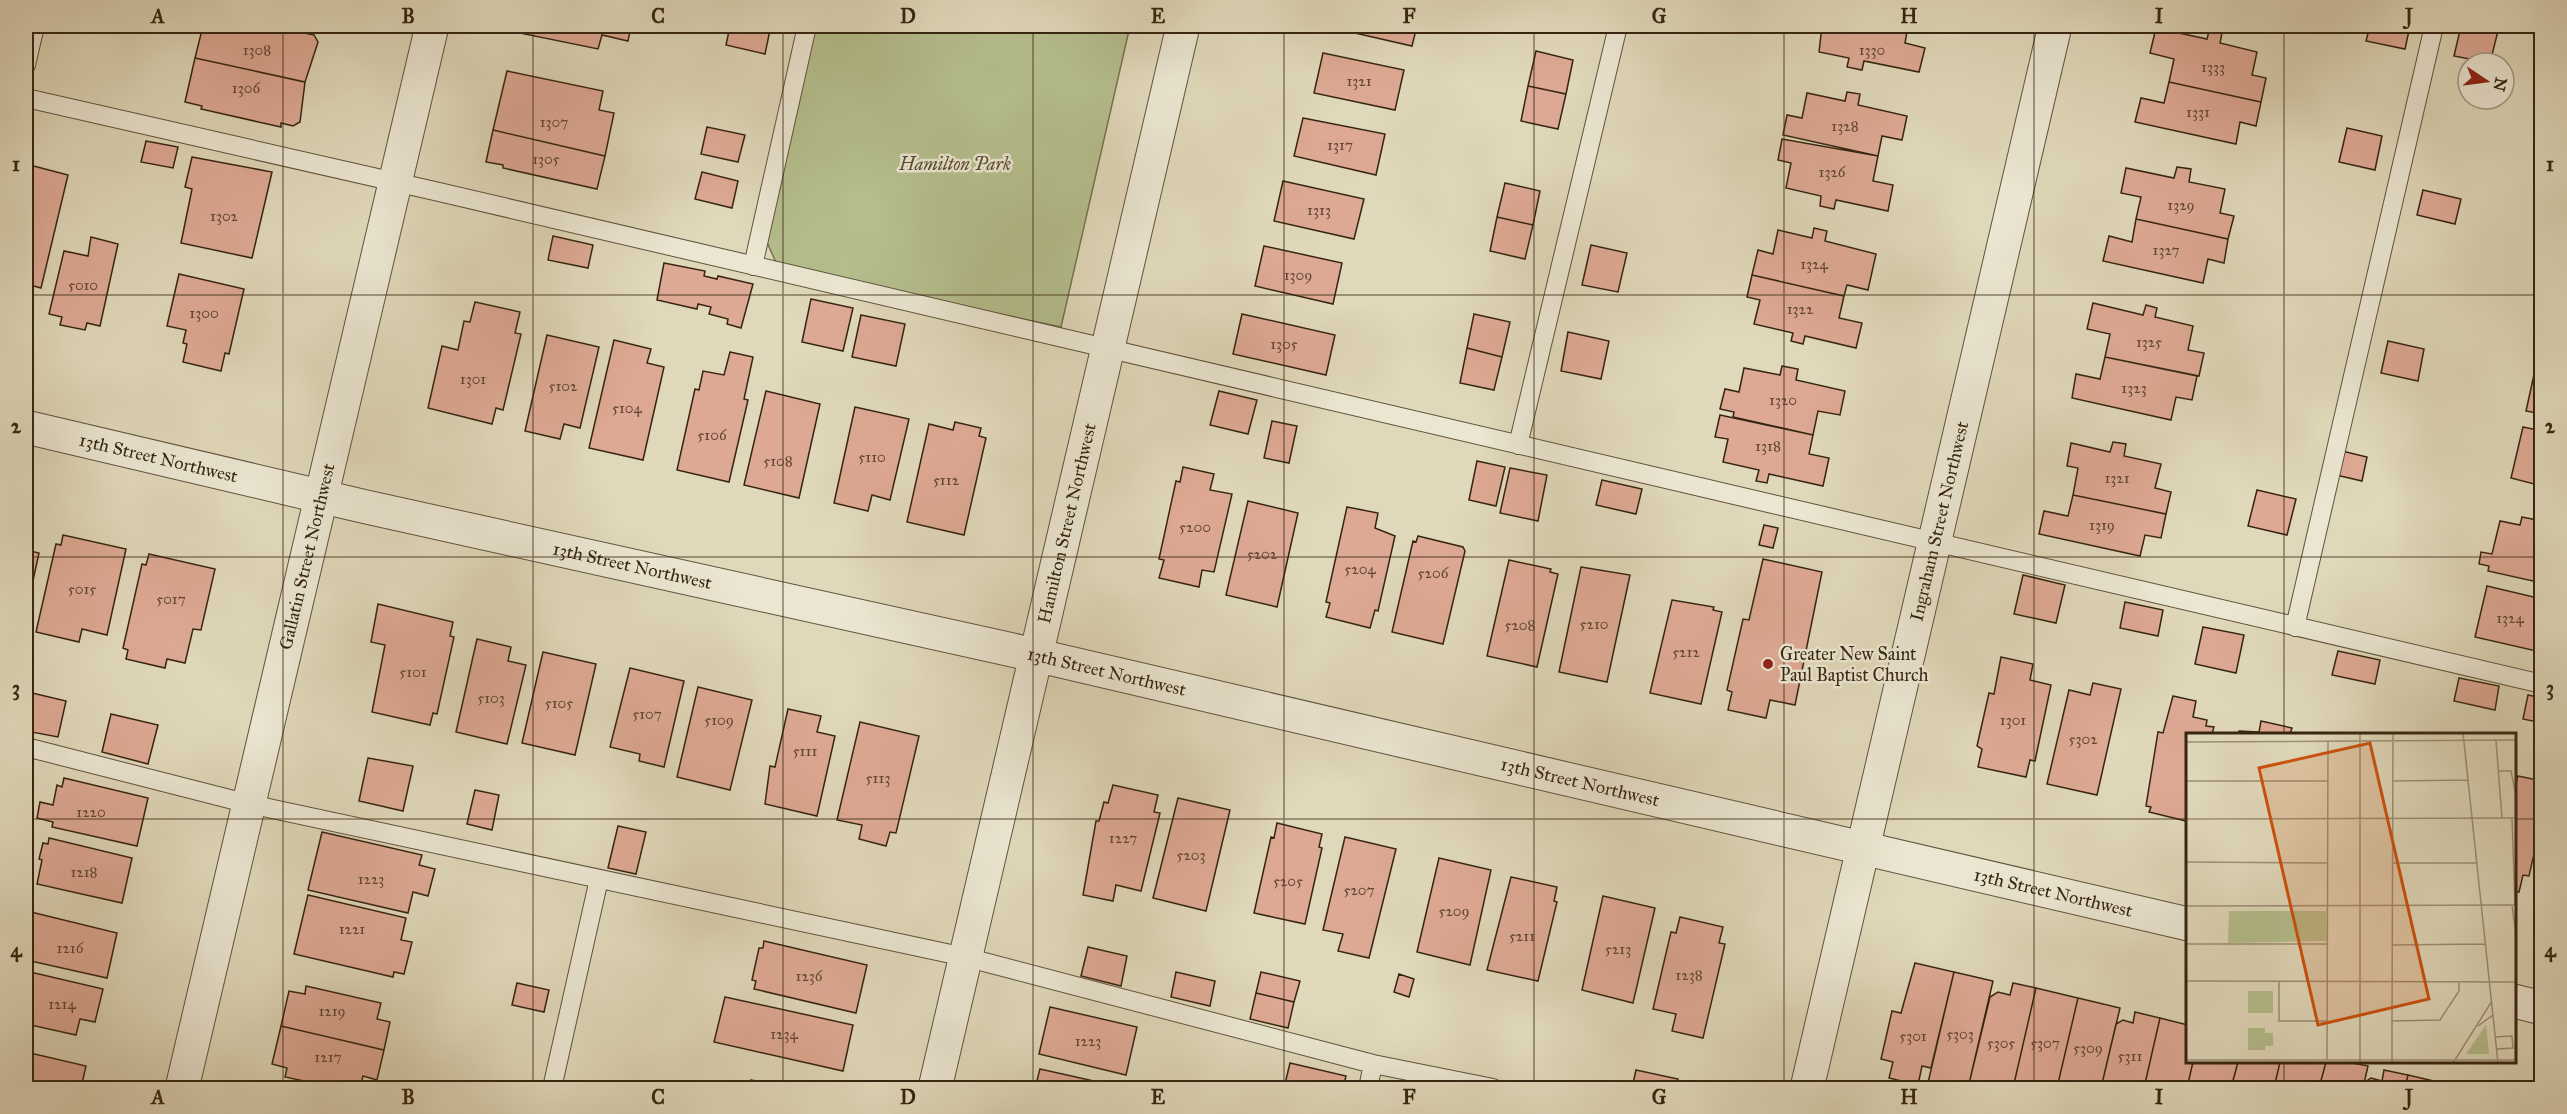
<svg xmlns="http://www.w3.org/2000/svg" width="2567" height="1114" viewBox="0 0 2567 1114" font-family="'IM FELL Great Primer',serif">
	<rect width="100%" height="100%" fill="#e0d8ba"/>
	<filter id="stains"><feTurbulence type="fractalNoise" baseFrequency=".00333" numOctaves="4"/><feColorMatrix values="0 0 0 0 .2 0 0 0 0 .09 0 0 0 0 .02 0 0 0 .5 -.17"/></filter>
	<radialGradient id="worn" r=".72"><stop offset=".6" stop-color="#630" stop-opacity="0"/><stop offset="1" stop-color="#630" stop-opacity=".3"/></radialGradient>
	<path fill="#b5be8d" stroke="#76724f" stroke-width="1.5" d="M815 26H1130L1061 327 778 267 766 240Z"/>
	<path fill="#dea994" stroke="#362511" stroke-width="1.5" d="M203 26H270L314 35 318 42 305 82 195 58Z
		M511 26H631L628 41 602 35 598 49 510 31Z
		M730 26H751L770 30 765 54 726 45Z
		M1334 26H1417L1412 46 1333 28Z
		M1822 26H1908L1905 43 1925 48 1919 72 1864 61 1862 70 1847 67 1849 58 1819 52Z
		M2370 26H2410L2405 49 2366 41Z
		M2461 26 2499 27 2490 63 2454 56Z
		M2156 28 2207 39 2209 31 2222 33 2220 43 2257 52 2252 75 2266 78 2261 102 2169 82 2174 59 2150 53Z
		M1536 51 1573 60 1566 94 1528 86Z
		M1323 53 1404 70 1395 110 1314 93Z
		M195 58 305 82 300 122 293 126 281 123V127L201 109 202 106 185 102Z
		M507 71 603 91 599 110 614 113 605 156 493 130Z
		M2169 82 2261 102 2256 126 2240 122 2236 144 2135 122 2141 98 2164 103Z
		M1528 86 1566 94 1558 129 1521 121Z
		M1847 92 1860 94 1858 105 1907 116 1902 140 1882 136 1878 156 1783 135 1787 115 1802 118 1807 93 1845 101Z
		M1303 118 1385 134 1376 175 1294 156Z
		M707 127 745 135 738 162 701 154Z
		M2347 128 2382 136 2375 170 2339 162Z
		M493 130 605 156 597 189 503 168V165L486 162Z
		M1782 139 1878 156 1873 181 1893 185 1888 211 1836 200 1834 209 1820 206 1821 196 1786 188 1791 163 1778 160Z
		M146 141 178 147 173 168 141 162Z
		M192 157 272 172 252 258 181 243 192 189 185 187Z
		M26 164 68 175 41 288 26 284Z
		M2177 167 2191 169 2189 182 2225 189 2220 213 2234 216 2228 239 2136 219 2141 197 2121 193 2126 168 2174 178Z
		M702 172 738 181 732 208 695 199Z
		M1283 181 1364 199 1354 239 1274 221Z
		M1505 183 1540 191 1533 225 1497 217Z
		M2423 190 2461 199 2455 224 2417 215Z
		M1497 217 1533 225 1525 259 1490 251Z
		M2136 219 2228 239 2224 263 2208 259 2203 283 2103 261 2109 236 2132 242Z
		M1814 228 1827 231 1825 241 1876 254 1868 290 1847 285 1844 296 1752 275 1758 250 1773 254 1778 230 1812 238Z
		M553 236 593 245 588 268 548 260Z
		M91 237 118 244 100 326 87 323 85 330 60 325 62 317 49 314 64 251 88 256Z
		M1591 245 1627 253 1618 292 1582 285Z
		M1264 246 1342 263 1333 304 1255 286Z
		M664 263 705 271 704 276 717 279 718 276 753 284 741 328 727 324 728 319 709 314 711 307 698 304 697 309 657 300Z
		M179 274 244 289 229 354 225 353 221 371 183 362 187 344 183 343 186 330 167 326Z
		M1752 275 1844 296 1839 318 1862 323 1856 348 1805 336 1803 344 1791 341 1793 333 1754 324 1760 300 1747 297Z
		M811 299 853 308 843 351 802 342Z
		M475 302 520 312 515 333 521 334 503 410 496 408 492 424 428 408 442 346 458 350 464 321 470 322Z
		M2093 303 2143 315 2146 305 2157 308 2155 317 2193 326 2188 350 2204 353 2199 376 2105 357 2110 334 2087 329Z
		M1242 314 1335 335 1326 375 1233 354Z
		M1474 314 1510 322 1502 357 1467 348Z
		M861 315 905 324 896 366 852 357Z
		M1568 332 1609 341 1601 379 1561 371Z
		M547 335 599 347 580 428 564 424 560 439 525 431Z
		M614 340 651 349 647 363 664 367 643 460 589 448Z
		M2388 341 2424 349 2418 381 2381 373Z
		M1467 348 1502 357 1494 390 1460 383Z
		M730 352 753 357 744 399 748 400 729 482 677 470 695 389 699 390 703 371 724 375Z
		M2105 357 2197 376 2192 400 2176 397 2171 420 2072 398 2076 374 2100 379Z
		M2537 361 2542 362V414L2526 411Z
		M1782 366 1798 369 1796 380 1845 391 1840 415 1818 411 1813 435 1733 417 1734 412 1720 409 1725 389 1739 392 1744 368 1780 375Z
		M766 391 820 404 799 498 744 485Z
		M1219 391 1257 400 1248 434 1210 425Z
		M855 407 909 419 890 500 872 495 868 511 834 503Z
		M1720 415 1813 435 1809 454 1829 458 1823 486 1769 474 1767 483 1756 481 1759 470 1723 462 1728 439 1715 437Z
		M1272 421 1297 426 1289 463 1264 458Z
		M955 422 981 428 979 436 986 438 964 535 907 522 929 424 953 430Z
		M2523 427 2542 431V486L2511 478Z
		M2113 442 2126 444 2124 456 2161 464 2155 488 2171 492 2166 514 2073 495 2078 468 2067 466 2071 443 2110 452Z
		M2342 451 2367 457 2362 481 2336 475Z
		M1477 461 1505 467 1496 506 1469 500Z
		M1183 467 1214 474 1210 490 1232 494 1214 572 1202 570 1199 587 1159 578 1164 560 1159 559 1176 481 1180 482Z
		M1510 468 1547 475 1538 521 1500 513Z
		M1602 480 1642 489 1636 514 1596 505Z
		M2257 490 2296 499 2287 535 2248 526Z
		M2073 495 2166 514 2161 538 2145 535 2140 556 2039 534 2044 511 2068 516Z
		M1248 501 1298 513 1277 607 1226 595Z
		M1347 507 1378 513 1375 528 1395 536 1378 611 1375 610 1370 628 1326 617 1330 603 1326 602Z
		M2522 517 2542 521V583L2488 571 2489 566 2479 564 2481 552 2492 554 2500 521 2520 525Z
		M1764 525 1778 528 1773 548 1759 545Z
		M63 535 126 549 107 635 82 629 79 642 36 632 56 544 61 545Z
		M1418 536 1463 547 1465 551 1443 644 1392 632 1413 541 1416 542Z
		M26 550 39 553 26 613Z
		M149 554 215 569 201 630 193 629 185 663 167 659 165 668 126 659 128 650 123 648 142 564 146 565Z
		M1763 559 1822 572 1795 705 1770 700 1766 718 1728 710 1732 692 1727 690 1743 619 1749 620Z
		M1509 560 1551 569 1550 572 1558 574 1537 667 1487 656Z
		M1581 567 1630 575 1607 682 1559 672Z
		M2023 575 2065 585 2056 623 2014 614Z
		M2487 586 2542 599V665L2538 664 2541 652 2475 637Z
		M1672 600 1714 607 1713 610 1722 612 1701 704 1650 693Z
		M2125 602 2163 610 2158 636 2120 628Z
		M378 604 453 622 450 636 454 637 437 714 433 713 430 725 372 712 385 645 371 642Z
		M2203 627 2244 635 2236 673 2195 664Z
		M477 639 511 647 508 661 526 665 507 744 456 732Z
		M2338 651 2380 660 2375 684 2332 675Z
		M543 652 596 664 575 755 522 743Z
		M2001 657 2033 664 2030 680 2051 685 2035 761 2030 760 2026 777 1978 767 1982 749 1977 746 1989 693 1994 694Z
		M630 668 684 681 664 767 639 761 640 754 610 747Z
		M2459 678 2499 686 2495 710 2454 701Z
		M2093 683 2121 689 2097 795 2047 784 2069 690 2090 695Z
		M698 687 752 700 730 790 677 777Z
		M28 692 66 701 58 737 26 731Z
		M2528 695 2542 698V723L2523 719Z
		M2173 696 2196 701 2193 717 2207 720 2206 726 2214 727 2212 734H2188L2186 821 2149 812 2151 807 2146 806 2158 732 2163 733Z
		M788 709 821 716 817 732 835 736 817 816 765 804 770 766 775 767Z
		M111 714 158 725 148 764 102 752Z
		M2261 721 2292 728 2290 734H2238L2239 731 2259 732Z
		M860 722 919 736 896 833 890 832 886 846 859 839 862 825 837 820Z
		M368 758 413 766 403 811 359 801Z
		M2518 776 2542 781V819L2529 876 2523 875 2519 892 2514 891V791Z
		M64 778 148 798 137 846 52 827 53 822 37 818 40 802 53 805 57 785 62 787Z
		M1113 785 1158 795 1154 812 1160 813 1141 891 1116 885 1113 901 1083 895 1096 821H1099L1104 802 1108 803Z
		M475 790 499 795 492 830 467 824Z
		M1178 798 1230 810 1206 911 1153 898Z
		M1277 823 1322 834 1319 847 1322 848 1305 924 1254 913 1271 837 1274 838Z
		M618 826 646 832 636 874 608 868Z
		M322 832 422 855 419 865 435 869 428 896 413 892 408 913 308 890Z
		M1345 837 1396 849 1369 958 1338 951 1343 934 1323 930Z
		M49 838 132 858 122 903 37 884 42 860 39 859 43 843 48 844Z
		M1439 858 1491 870 1470 965 1417 952Z
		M1511 877 1557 887 1554 901 1557 902 1538 981 1487 970Z
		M308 895 406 918 401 940 412 942 404 974 394 972 393 977 294 954Z
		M1603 896 1655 908 1633 1003 1582 990Z
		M31 912 117 933 107 978 26 960V937Z
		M1680 917 1723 927 1719 943 1725 944 1703 1038 1672 1031 1676 1014 1653 1009 1671 932 1676 933Z
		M764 941 867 965 856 1013 754 989 756 981 752 980 759 948H763Z
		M1088 947 1127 956 1121 986 1081 976Z
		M1915 963 1954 972 1931 1068 1922 1066 1918 1085 1889 1078 1893 1062 1881 1059 1892 1011 1901 1013Z
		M26 971 103 989 95 1022 80 1019 76 1035 26 1024Z
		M1176 972 1215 981 1210 1006 1171 997Z
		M1261 972 1300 981 1294 1002 1256 993Z
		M1954 972 1993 981 1968 1088H1932L1927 1087Z
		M1399 974 1414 979 1409 997 1394 992Z
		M517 983 549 990 544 1012 512 1005Z
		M2013 983 2036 988 2013 1088H1968L1990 997 1998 992 2010 995Z
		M306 986 381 1003 377 1019 390 1022 384 1050 281 1026 289 991 305 994Z
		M2036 988 2078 998 2057 1088H2013Z
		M1256 993 1294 1002 1288 1028 1250 1019Z
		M725 997 853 1025 843 1071 714 1042Z
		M2078 998 2120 1008 2101 1088H2057Z
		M1050 1007 1137 1027 1126 1075 1039 1054Z
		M2135 1012 2160 1018 2144 1088H2101L2116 1024 2123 1020 2133 1023Z
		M2160 1018 2188 1025V1062H2193L2187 1088H2144Z
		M281 1026 384 1050 377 1080 363 1076 360 1088H337L285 1077 287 1068 272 1064Z
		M26 1052 86 1066 81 1088H26Z
		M2193 1062H2238L2231 1088H2187Z
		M2238 1062H2280L2274 1088H2231Z
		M2280 1062H2326L2319 1088H2274Z
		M2326 1062H2348L2368 1066 2363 1088H2319Z
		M1290 1063 1346 1076 1343 1088H1284Z
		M1040 1069 1125 1088H1035Z
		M1636 1070 1678 1079 1675 1088H1632Z
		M2384 1070 2408 1075 2405 1088H2363L2365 1082 2371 1078 2382 1081Z
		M2408 1075 2451 1085 2450 1088H2405Z
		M751 1080 791 1088H746L750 1087Z"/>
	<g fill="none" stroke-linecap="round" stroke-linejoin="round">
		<g stroke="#60523b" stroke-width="20">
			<path id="service" d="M26 65 35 26
				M26 98 439 192 2542 684
				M753 266 807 26
				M1518 445 1618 26
				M2295 627 2434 26
				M26 747 249 804 965 957 1373 1064 1493 1088
				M552 1088 599 879
				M1368 1088 1373 1064"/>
		</g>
		<g stroke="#60523b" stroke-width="35">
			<g id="minor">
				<path id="s1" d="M182 1088 432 26"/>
				<path id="s2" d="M935 1088 1183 26"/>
				<path id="s3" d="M1807 1088 2055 26"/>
			</g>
		</g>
		<g stroke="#60523b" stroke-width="35">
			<g id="tertiary">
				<path id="s4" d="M26 427 362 506 1035 655 2188 924"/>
				<path d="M2514 1001 2542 1008"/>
			</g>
		</g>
		<use href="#service" stroke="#ebe6d2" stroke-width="18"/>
		<use href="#minor" stroke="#ebe6d2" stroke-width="33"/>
		<use href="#tertiary" stroke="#ebe6d2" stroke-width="33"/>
	</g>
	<path fill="none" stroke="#362511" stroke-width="1.5" stroke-opacity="0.55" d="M283 26V1088M533 26V1088M783 26V1088M1033 26V1088M1284 26V1088M1534 26V1088M1784 26V1088M2034 26V1088M2284 26V734M26 295H2542M26 557H2542M26 819H2188M2514 819H2542M2284 1062V1088"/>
	<circle fill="#8f2418" stroke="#ebe6d2" stroke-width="2" cx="1768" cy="664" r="6"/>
	<g text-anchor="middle" stroke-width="5" stroke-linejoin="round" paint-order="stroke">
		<g font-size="15" fill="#604632">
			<text x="257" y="55">1308</text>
			<text x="1872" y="55">1330</text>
			<text x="2213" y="72">1333</text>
			<text x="1359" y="86">1321</text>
			<text x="246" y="93">1306</text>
			<text x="2198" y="117">1331</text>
			<text x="554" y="127">1307</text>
			<text x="1845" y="131">1328</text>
			<text x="1340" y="150">1317</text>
			<text x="546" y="164">1305</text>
			<text x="1832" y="177">1326</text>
			<text x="2181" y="210">1329</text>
			<text x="1319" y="215">1313</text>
			<text x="224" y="221">1302</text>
			<text x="2166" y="255">1327</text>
			<text x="1814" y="269">1324</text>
			<text x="1298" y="280">1309</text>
			<text x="83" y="290">5010</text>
			<text x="1800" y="314">1322</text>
			<text x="204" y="318">1300</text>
			<text x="2149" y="347">1325</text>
			<text x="1284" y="349">1305</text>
			<text x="473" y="384">1301</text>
			<text x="563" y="391">5102</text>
			<text x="2134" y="393">1323</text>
			<text x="1783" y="405">1320</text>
			<text x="627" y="413">5104</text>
			<text x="712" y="440">5106</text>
			<text x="1768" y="451">1318</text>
			<text x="872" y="462">5110</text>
			<text x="778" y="466">5108</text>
			<text x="2117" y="483">1321</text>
			<text x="946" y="485">5112</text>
			<text x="2102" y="530">1319</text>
			<text x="1195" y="532">5200</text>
			<text x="1262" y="559">5202</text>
			<text x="1360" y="574">5204</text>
			<text x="1433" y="578">5206</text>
			<text x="82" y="594">5015</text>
			<text x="171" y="604">5017</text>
			<text x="2510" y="623">1324</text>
			<text x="1594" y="629">5210</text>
			<text x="1520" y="630">5208</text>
			<text x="1686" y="657">5212</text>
			<text x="413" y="677">5101</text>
			<text x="491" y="703">5103</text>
			<text x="559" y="708">5105</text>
			<text x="647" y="719">5107</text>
			<text x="719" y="725">5109</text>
			<text x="2013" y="725">1301</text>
			<text x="2083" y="744">5302</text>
			<text x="805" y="756">5111</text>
			<text x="878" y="783">5113</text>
			<text x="91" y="817">1220</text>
			<text x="1123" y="843">1227</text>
			<text x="1191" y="860">5203</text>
			<text x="84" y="877">1218</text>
			<text x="371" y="884">1223</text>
			<text x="1288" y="886">5205</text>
			<text x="1359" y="895">5207</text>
			<text x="1454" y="916">5209</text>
			<text x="352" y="934">1221</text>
			<text x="1522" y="941">5211</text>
			<text x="70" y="953">1216</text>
			<text x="1618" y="954">5213</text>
			<text x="1689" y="980">1238</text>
			<text x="809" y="981">1236</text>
			<text x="62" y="1009">1214</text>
			<text x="332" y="1016">1219</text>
			<text x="784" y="1039">1234</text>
			<text x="1960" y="1039">5303</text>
			<text x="1913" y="1041">5301</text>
			<text x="1088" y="1046">1223</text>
			<text x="2001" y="1048">5305</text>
			<text x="2045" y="1048">5307</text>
			<text x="2088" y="1053">5309</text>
			<text x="2130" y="1061">5311</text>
			<text x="328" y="1062">1217</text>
		</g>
		<g font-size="18" font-style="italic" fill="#564b30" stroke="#ebe6d2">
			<text x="955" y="170">Hamilton Park</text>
		</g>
		<g font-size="18" fill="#362511" stroke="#ebe6d2">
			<text dy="6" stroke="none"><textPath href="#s4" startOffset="136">13th Street Northwest</textPath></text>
			<text dy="6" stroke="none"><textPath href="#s2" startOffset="580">Hamilton Street Northwest</textPath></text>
			<text dy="6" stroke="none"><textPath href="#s3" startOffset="582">Ingraham Street Northwest</textPath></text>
			<text dy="6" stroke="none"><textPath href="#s1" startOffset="546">Gallatin Street Northwest</textPath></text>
			<text dy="6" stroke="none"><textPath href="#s4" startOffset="622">13th Street Northwest</textPath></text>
			<text dy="6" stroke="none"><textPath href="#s4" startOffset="1108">13th Street Northwest</textPath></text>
			<text dy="6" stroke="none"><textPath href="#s4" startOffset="1594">13th Street Northwest</textPath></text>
			<text dy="6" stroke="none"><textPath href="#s4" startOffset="2080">13th Street Northwest</textPath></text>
		</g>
		<g font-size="18" fill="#362511" stroke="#ebe6d2" text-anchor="start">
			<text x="1780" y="660">Greater New Saint<tspan x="1780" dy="21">Paul Baptist Church</tspan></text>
		</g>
	</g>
	<g transform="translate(2186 733)">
		<rect width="330" height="330" fill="#e0d8ba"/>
		<path d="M43 178H140L141 208 42 210ZM62 258H87V280H62ZM300 292 303 321H280ZM62 295H79V300H87V313H79V317H62Z" fill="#b5be8d"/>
		<path fill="none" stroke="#9c9076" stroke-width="1.5" d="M207 0 206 288 254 287 273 258V249M277 0 312 330M310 8 316 85M0 9 330 7M312 38H325L330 63M0 48H142M206 48 282 47M326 85 329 172M0 86 330 85M0 129 141 130M207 130H291M326 172 330 203M0 173 330 172M0 211H141M206 212 299 211M0 248 330 249M93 248V288H141M206 288V330M292 293 307 282M309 304 326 303 327 315 311 316M0 327H330M141 327 142 9M174 330V0M267 330 306 268"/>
		<path fill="#cd510d" fill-opacity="0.15" stroke="#cd510d" stroke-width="3" d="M184 10 243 266 132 292 73 35Z"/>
		<rect width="330" height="330" fill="none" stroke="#362511" stroke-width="3"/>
	</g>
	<rect width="2567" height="1114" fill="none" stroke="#e0d8ba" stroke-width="66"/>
	<g transform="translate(2486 81) rotate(103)"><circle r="28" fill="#ebe6d2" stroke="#a39985" stroke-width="1.5"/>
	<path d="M0-4.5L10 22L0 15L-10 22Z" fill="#8f2418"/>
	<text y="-9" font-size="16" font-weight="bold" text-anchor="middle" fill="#362511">N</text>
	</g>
	<rect x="33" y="33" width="2501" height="1048" fill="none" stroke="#362511" stroke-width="2"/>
	<g font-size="20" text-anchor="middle" font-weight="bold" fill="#362511">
		<text x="158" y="23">A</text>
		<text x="408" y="23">B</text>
		<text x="658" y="23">C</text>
		<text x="908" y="23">D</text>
		<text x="1158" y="23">E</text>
		<text x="1409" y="23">F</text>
		<text x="1659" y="23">G</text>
		<text x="1909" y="23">H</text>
		<text x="2159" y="23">I</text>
		<text x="2409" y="23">J</text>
		<text x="16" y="171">1</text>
		<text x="2550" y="171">1</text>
		<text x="16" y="433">2</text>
		<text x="2550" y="433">2</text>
		<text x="16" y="695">3</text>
		<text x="2550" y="695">3</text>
		<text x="16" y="957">4</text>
		<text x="2550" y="957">4</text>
		<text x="158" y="1104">A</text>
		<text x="408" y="1104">B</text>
		<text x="658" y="1104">C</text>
		<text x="908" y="1104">D</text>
		<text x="1158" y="1104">E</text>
		<text x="1409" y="1104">F</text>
		<text x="1659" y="1104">G</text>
		<text x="1909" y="1104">H</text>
		<text x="2159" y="1104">I</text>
		<text x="2409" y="1104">J</text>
	</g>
	<rect width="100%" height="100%" filter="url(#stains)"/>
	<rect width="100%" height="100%" fill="url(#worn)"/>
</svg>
